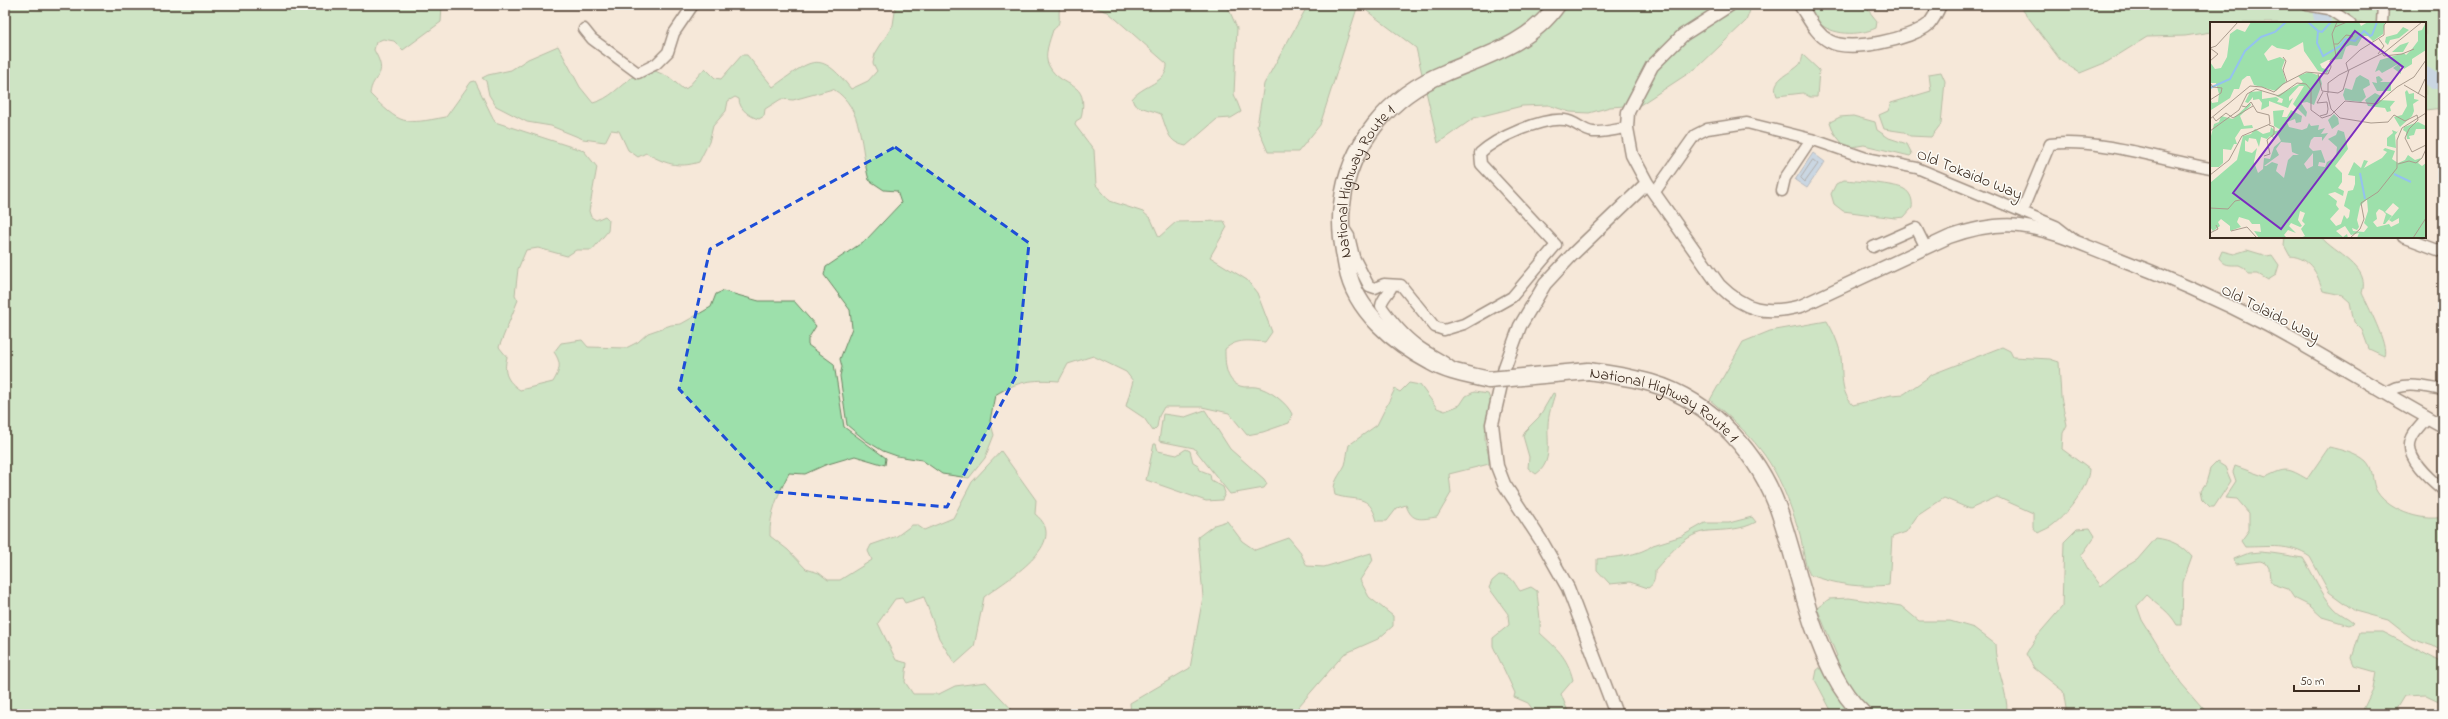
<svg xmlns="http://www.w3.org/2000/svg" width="2448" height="719" viewBox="0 0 2448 719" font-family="'Indie Flower',sans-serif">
	<rect width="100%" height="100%" fill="#f6e8d9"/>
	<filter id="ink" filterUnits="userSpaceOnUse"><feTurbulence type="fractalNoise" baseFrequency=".025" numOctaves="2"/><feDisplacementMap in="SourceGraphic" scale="8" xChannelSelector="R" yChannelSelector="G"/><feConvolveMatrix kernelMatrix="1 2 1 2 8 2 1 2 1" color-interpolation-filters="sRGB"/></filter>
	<g filter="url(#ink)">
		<path fill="#9de0ab" stroke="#6c8564" d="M5 5H442L441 22 403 50 394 41 383 39 376 42 374 50C390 78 372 73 370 94 401 125 403 125 446 117L471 82 475 81 495 122 584 151 597 167 589 211 591 217 596 220 605 216 609 220 608 231 592 250H576L567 256 538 248 526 250 518 269 515 295 518 300 499 347 507 357C503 373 507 381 520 390L553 382C560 370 562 364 554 352L561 343 582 340 588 347 626 348 638 342 648 333 671 325 681 324 697 315 711 307 716 294 723 291 759 301H794L816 326 808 339V345L834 364 844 427 886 458 885 465 855 456 825 465 805 474 789 473C779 492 769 514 770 536L788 550 806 569 819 573 828 580H840L872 560 868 551 871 545 897 536 912 525H917L924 530 953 518 972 482 1001 451 1036 500 1035 514C1072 543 1006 580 984 597L974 647 955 664 939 638 924 597 905 603 902 598 895 599 878 623 896 660 907 663 905 682 913 694H939L955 686 986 682 1016 714H5Z
			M896 5H948L954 7 963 5H1061C1056 15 1064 22 1053 30 1050 40 1043 56 1049 66 1063 91 1090 78 1081 118L1076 121 1075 125 1094 150 1096 185 1110 201 1143 212 1151 219 1159 237 1176 222 1224 221 1227 227 1210 257 1247 280 1257 293 1272 332 1265 342C1249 341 1238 338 1225 349 1225 362 1225 381 1240 386 1245 388 1251 386 1256 387 1269 389 1287 403 1292 414L1289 423 1263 432 1247 435 1229 413 1202 407H1164L1159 416 1157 427 1153 431 1144 418 1126 406 1133 381 1126 372 1093 356 1068 364 1059 381C1032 379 1018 381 995 395L990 421 994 435 985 458 969 478 942 474 922 460 897 456 883 451 865 440 847 425 840 376 842 367 840 359 852 328 850 310 824 275 826 267 866 240 901 203 897 191 884 190 869 180C860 149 864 107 833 89L793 100 781 99 765 109 764 116 759 119C750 117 739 109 739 99L735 97 728 101 726 111 713 126 709 142 699 162C678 169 664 163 646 153L638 157 628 150 619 131 611 130 605 142 583 139 551 126 527 122 496 106 489 95 486 81 482 78 488 75 511 70 528 59 558 46 580 87 593 103C610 99 620 85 634 76 639 73 649 74 655 71L669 77 683 89 687 88 705 68 715 78 721 79 742 55H747L773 87C811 60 819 48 851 89L868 81 877 71 873 63 875 54 893 25Z
			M1088 5H1227L1237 28 1234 94 1241 112 1231 118 1217 119 1186 146C1167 142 1168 131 1161 114 1152 110 1142 109 1134 104L1132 99C1142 85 1168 83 1167 64L1108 12Z
			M1308 5H1358L1320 125 1298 152H1268L1257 126 1264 84Z
			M1359 5H1752L1746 21 1698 67 1640 105 1610 107 1589 113 1570 112 1548 105 1522 106 1474 118 1438 143 1416 48Z
			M1808 5H1864L1877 21 1876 28C1859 36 1831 36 1817 21 1813 17 1811 10 1808 5Z
			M2019 5H2443V108L2425 110V23H2211V32L2185 36 2147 37 2107 62 2080 73 2061 61Z
			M1803 55 1819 70 1817 97H1810L1803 93 1777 96C1770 79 1788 75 1798 66 1802 63 1802 58 1803 55Z
			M1941 72 1945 81 1941 124 1931 137 1910 136 1904 132 1884 129 1879 115 1888 111 1891 103 1931 91 1929 74Z
			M1853 116 1875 122 1877 130 1889 138 1907 144 1912 154 1910 156 1864 145 1846 148 1834 133 1830 122 1840 117Z
			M1844 180C1856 181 1896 184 1904 189 1911 193 1913 201 1912 208L1904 217 1895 218 1843 211 1834 204 1831 194 1836 184Z
			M2285 237H2321C2335 254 2371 266 2362 293 2367 304 2389 346 2384 356L2369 349 2362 330 2354 322 2350 302 2342 295 2323 291C2317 273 2311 258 2290 256L2284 245Z
			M2247 250 2267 256 2272 255 2279 265 2276 275 2268 280 2258 274H2248L2245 268 2239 265C2229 265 2225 266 2219 258L2222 251 2234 254Z
			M1827 321C1833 331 1837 340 1840 351 1844 369 1838 390 1853 405L1891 395 1904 394 1933 374 2002 347 2010 351 2013 357 2050 359 2059 362 2061 397 2067 425 2063 433 2062 449 2089 469C2089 486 2068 513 2054 524 2050 528 2043 530 2038 533L2033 527V513L1997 497 1970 509 1944 498 1917 516 1906 532 1892 537 1889 585C1859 588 1839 585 1810 575 1802 559 1804 545 1798 528 1777 464 1761 443 1710 400L1743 342 1770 331Z
			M1409 383 1420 385 1437 408 1445 411 1460 405 1466 396 1474 392 1488 394C1495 407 1484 424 1485 438 1485 447 1490 454 1489 464L1449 474 1451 493 1437 517C1421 519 1412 523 1406 505L1397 508 1387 521H1377C1369 492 1355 502 1335 495 1331 483 1340 475 1345 465 1347 459 1347 452 1349 445L1377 425 1395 389 1400 392Z
			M1553 393 1555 394C1552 403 1548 416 1548 425 1547 441 1553 463 1536 474L1528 468 1529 457 1523 436 1525 431 1539 417Z
			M1205 410 1230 449 1264 479 1267 484 1264 488 1230 494 1194 448 1159 441 1163 414 1185 417Z
			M1154 444H1156L1158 451 1177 455 1186 449 1190 451 1193 462 1198 465 1200 470 1210 474 1211 480 1223 487 1225 493 1222 500 1206 501 1146 480Z
			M2329 447C2341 450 2356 453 2366 462 2373 469 2372 479 2375 488 2385 510 2422 522 2443 517V652L2433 646 2412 639 2388 620 2355 611 2329 592 2310 557C2290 543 2268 547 2245 547L2241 541 2249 530V513L2237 499 2225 498 2236 481 2233 472 2235 466 2266 477C2286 467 2288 468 2307 479Z
			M2217 462 2225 467 2231 481 2214 507H2210L2203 500 2201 490 2206 483 2210 469Z
			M1752 517 1756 522C1742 530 1724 530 1708 531 1686 533 1669 554 1655 570 1655 577 1655 584 1648 588L1630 582 1610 584 1597 570V559C1613 557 1640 556 1653 545L1682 536 1705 523H1729Z
			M1227 521 1242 541 1255 550 1289 538 1299 550 1307 566 1324 567 1371 553 1373 560 1360 580 1369 597 1393 616V626L1378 639 1344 654 1292 714H1131L1130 703 1190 668 1203 597 1198 537 1214 525Z
			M2090 528 2095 536 2081 556 2088 569 2101 586 2120 570 2137 560 2156 538C2171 540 2182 545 2192 557L2183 582 2182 625H2177C2169 611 2159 606 2147 595L2137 606 2142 620 2181 683 2208 714H2067L2063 691 2034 668 2026 654 2037 636 2062 607 2064 542 2077 529Z
			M2260 552C2276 553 2289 556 2303 558 2314 575 2320 593 2334 608 2340 615 2348 617 2354 623L2349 625 2322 617 2310 606 2294 598 2288 589 2273 584 2270 580 2269 568 2266 563 2260 561 2235 564 2234 559 2249 553Z
			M1499 575C1513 575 1513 582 1520 591L1531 587 1537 591C1538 606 1541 618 1540 633 1557 649 1567 656 1573 680L1561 694 1569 714H1536L1528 703 1514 697 1515 693 1493 646V638L1509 625 1508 614 1489 588 1492 581Z
			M1849 598 1901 606 1919 621H1950L1974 628 1995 644C1995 668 2008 690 2007 714H1833L1815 680 1817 670 1837 656 1817 608 1829 599Z
			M2360 632H2383L2443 663V703L2426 695 2404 696 2393 714H2361L2373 689 2376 672 2355 666 2352 658Z"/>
		<path fill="#94c2ee" stroke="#70859b" d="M1813 153 1825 162 1807 188 1795 180Z"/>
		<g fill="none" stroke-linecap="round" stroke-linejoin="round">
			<path stroke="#5f6771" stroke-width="1" d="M1813 160 1818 164 1805 182 1801 178Z"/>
			<path stroke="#94c2ee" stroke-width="16" d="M2319 5 2323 23
				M2425 75 2434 81 2443 80"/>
			<g stroke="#3b2a1e" stroke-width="13">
				<path id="minor" d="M2306 5 2329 9 2350 23
					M2382 23 2383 5
					M584 29 592 39 638 73 656 64 668 52 674 33 693 5
					M1782 191 1785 178 1811 139
					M1654 193 1695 135 1707 129 1747 123 1811 139 1866 158 1917 168 2056 226 2074 240
					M2022 211 2050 144C2099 138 2163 160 2211 168
					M1345 230 1349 236 1354 257 1369 286 1375 288 1384 284 1401 285 1435 327 1444 330 1464 324 1512 297 1556 245 1481 164 1480 153C1496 138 1542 117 1565 120 1575 121 1583 131 1593 132 1603 133 1617 129 1627 128
					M2403 237 2443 252
					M1873 247 1916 228 1926 248
					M1392 286C1389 294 1382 298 1381 306 1391 320 1403 335 1417 345 1428 354 1441 358 1451 367
					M2387 393C2401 380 2426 387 2443 390
					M2427 418C2422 424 2413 432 2411 440 2404 458 2431 480 2443 490"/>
			</g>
			<g stroke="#3b2a1e" stroke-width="15">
				<path id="tertiary" d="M1730 5 1683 35 1652 66 1628 112 1627 128 1632 155 1647 183 1719 285C1745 311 1766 315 1801 306L1949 237C1972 229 1996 223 2020 226 2052 230 2083 245 2112 256 2165 276 2217 299 2267 325 2327 357 2384 394 2443 426
					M1800 5C1809 18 1815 33 1829 41 1849 53 1912 39 1929 24 1934 18 1937 12 1940 5
					M1616 714 1568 588 1542 542 1504 484 1497 466 1492 424 1505 367 1520 326 1545 284 1573 254 1647 183"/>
			</g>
			<g stroke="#3b2a1e" stroke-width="19">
				<g id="trunk">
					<path id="s1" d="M1588 371C1609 374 1630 377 1651 383 1713 401 1762 457 1781 517 1793 553 1801 589 1813 625 1824 656 1838 691 1863 714"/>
					<path id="s2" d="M1489 380C1469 375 1448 372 1431 362 1395 343 1355 311 1347 268 1343 247 1339 226 1342 205 1348 145 1390 95 1445 73 1485 56 1531 43 1557 5"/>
				</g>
			</g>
			<use href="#minor" stroke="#fdfcf7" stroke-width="10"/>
			<use href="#tertiary" stroke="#fdfcf7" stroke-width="12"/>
			<use href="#trunk" stroke="#fdfcf7" stroke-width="16"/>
			<g stroke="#3b2a1e" stroke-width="19" stroke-linecap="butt">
				<path id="trunk-bridge" d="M1489 380 1588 371"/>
			</g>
			<use href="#trunk-bridge" stroke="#fdfcf7" stroke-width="16"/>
		</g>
	</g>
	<path d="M0 0H2448V719H0ZM895 147 1029 243 1016 376 947 507 776 492 679 389 710 249Z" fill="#f6e8d9" fill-opacity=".55" fill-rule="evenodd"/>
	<path fill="none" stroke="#1d4ed8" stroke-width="3" stroke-dasharray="8 5" stroke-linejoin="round" d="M895 147 1029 243 1016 376 947 507 776 492 679 389 710 249Z"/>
	<g text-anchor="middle" stroke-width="3" stroke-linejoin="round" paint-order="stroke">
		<g font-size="16" fill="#3b2a1e" stroke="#fdfcf7">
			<text transform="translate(1970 173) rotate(22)" y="6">Old Tokaido Way</text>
			<text dy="6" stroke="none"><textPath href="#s2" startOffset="284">National Highway Route 1</textPath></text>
			<text transform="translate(2271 312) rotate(27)" y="6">Old Tolaido Way</text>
			<text dy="6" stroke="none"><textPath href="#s1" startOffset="85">National Highway Route 1</textPath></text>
		</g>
	</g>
	<g transform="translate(2210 22)">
		<rect width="216" height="216" fill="#f6e8d9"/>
		<path d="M41 0H149L151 4 158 0H175L173 12 163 19 158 14H153L147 24 140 23 136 25 132 37 118 38 110 42 112 46 119 48 117 51 108 49 94 29 93 20 79 28 67 26 62 23 54 32 58 39 70 35 75 38 72 46 76 60 66 69 44 63 40 54H37L32 58 29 67H24L20 76 1 88 0 76 2 81 8 80 9 72 6 61H0V40L5 47 11 46 17 35 20 12 27 7 35 10ZM216 0V28L202 37V42L194 47 193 44 190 45 191 52 183 46 190 41 172 51 169 48 165 50 170 38 194 31 196 33 202 27 208 19V9L212 8ZM193 5 199 8 189 16 180 18 178 23 175 20 176 15 187 12ZM199 20 193 30H182L190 23ZM99 50 110 54 112 62 104 83 97 80 91 81 97 90 96 95 83 82 94 64H89L79 75V79L83 76 78 86 59 79V84L51 88 52 81 49 77 43 78V75L38 81 35 80 40 70 52 69V77L66 75 69 77 67 80 72 81 73 77 66 74 93 60 88 54ZM150 53 159 58 160 63 153 67 156 75 151 80 135 78 133 73 135 66 142 68 146 56ZM169 54 173 58 170 60H181V69H167L162 60 167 61 166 55ZM197 68 199 72 204 71V77L209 78 203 82 204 89 202 94 190 105 184 95 192 93 197 84 195 70ZM165 71 171 74 169 78 185 79 180 85 181 89 177 90 175 86 158 84 155 78ZM40 81 41 83 30 94 34 104 42 103 43 106 31 107 25 116 27 122H24L21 128 13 127V141L9 145H1L0 151V118L4 102 9 100 11 94 23 97ZM74 88 72 95H77L81 88 92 94 91 100 86 101 85 97 77 100 79 105 92 108 97 106 99 101 101 104 109 103 108 108 115 106 111 112 118 111 112 119V115H104L101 118 99 125 103 129 111 128 115 139V141L109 140 108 144 115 145 117 140 126 135 127 125 118 117 126 113 128 108 134 110 138 127 125 144 132 151V160L128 166 134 169 133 174 125 170 118 172 127 179 126 183 129 187 120 197 126 204 131 202 134 193 137 197 139 195 140 188 134 184 135 180 138 169 143 168 145 162V154L138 153 144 140 151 146 154 138 158 139 154 146 172 136 177 130 173 128 175 126 185 129 182 137 188 141 195 138 198 133 205 138 211 136 208 141 212 144 216 141V216H147L149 211 141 213 135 204 126 209 133 215 137 212 138 216H90L95 214 91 207 95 202 92 199 95 191 90 189 88 198 92 204 90 205 81 201 79 204 86 211 78 208 74 213 77 216H49L44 209 51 210 50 202H42L39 198 29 195 27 200 31 205 20 209V204L11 197 8 200 10 204 3 209 0 205V161L27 138 33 114 41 112 45 107 53 112 60 110 61 105 65 109 71 108 64 104 63 89ZM67 111 71 119 64 125 60 137 54 136 53 147 48 151 44 140 47 126 42 131 35 129V118L38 120 39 116 46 117 49 125 51 115 57 117 60 114 65 117 63 114ZM71 120 81 121 82 130 89 133H83L78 138 74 156 66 149 68 142 62 140 56 144H54L69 133 66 127ZM103 131V144L97 147 94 142ZM157 177 158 189 154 201 158 205 154 210 143 209 142 206 147 208 149 205 147 198 150 184ZM183 181 189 186 179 198 182 200 189 196V201L181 205 179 202 167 205 163 200 167 197 166 191 169 187 173 189 176 192 173 202H175L182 194 175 190ZM124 92 128 96 129 102 122 107 118 98ZM208 100 216 104V107H206L204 113 199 114 200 117H197L196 110 193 108 194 105ZM182 108 187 110 189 108 185 113 186 126 177 124V116L183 111Z" fill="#9de0ab" fill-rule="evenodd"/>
		<path fill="none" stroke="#94c2ee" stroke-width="2" d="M98 0 108 9 107 21 113 34 130 24 135 17 145 19 154 9 160 14 162 13 167 0M108 9 112 10 121 0M0 66 20 57 35 29 51 15 65 10 76 0M150 151 155 177M184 152 201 160"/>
		<path fill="none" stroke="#ab9c8e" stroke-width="1" d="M125 5 137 0M124 22H128L136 13 143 14 127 32M0 26 6 24 28 0M0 26 8 32 0 39M172 31 174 34 192 32 204 27M168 32 174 24 169 17M73 35 76 39 73 48 77 60M138 48 136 41 150 28 174 13V3L177 0M108 52 112 69 128 71 133 68 139 48M0 61 3 65 12 66 11 71 0 78M194 63 216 76M117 71 121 87 130 96 161 101 178 100 184 93 195 99 207 93 208 98 199 107 195 116 202 130 216 123M118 71V61L129 53 175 30 212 0M208 72 215 57M110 94 117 92 118 87 117 80 107 81 113 70M3 95 6 99 16 91 23 96 43 84M0 97 40 64 52 65 64 70 73 62 96 50 118 52 121 45 120 39 126 34 122 12 127 0M0 109 29 88 37 72 46 67 69 74 87 61 96 62 101 68V88L112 96 121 93 135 79 167 82 187 65 204 55 216 38M54 134 60 132 57 118 64 112V105L59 103M188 142 199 139 206 141 212 136 216 127M0 153 19 138 32 114 60 102 59 93 47 90 41 80 36 85 32 84M0 186 18 187 25 179 30 178M21 209 37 205 47 216M0 211 8 207 6 203M140 216 150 207 154 197 151 181 168 170 187 146V118L192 106 216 91M203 216 216 196"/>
		<path fill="#7b2cbf" fill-opacity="0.15" stroke="#7b2cbf" stroke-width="2" d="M145 9 193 45 71 207 23 171Z"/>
		<rect width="216" height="216" fill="none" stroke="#3b2a1e" stroke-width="2"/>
	</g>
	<rect width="2448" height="719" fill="none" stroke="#fdfcf7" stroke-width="20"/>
	<rect x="10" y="10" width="2428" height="699" fill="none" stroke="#3b2a1e" stroke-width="1.5" filter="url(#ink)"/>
	<path d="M2294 685v6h65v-6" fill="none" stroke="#3b2a1e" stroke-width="2"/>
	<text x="2300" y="685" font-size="12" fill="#3b2a1e" stroke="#fdfcf7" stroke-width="3" paint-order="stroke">50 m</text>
</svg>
